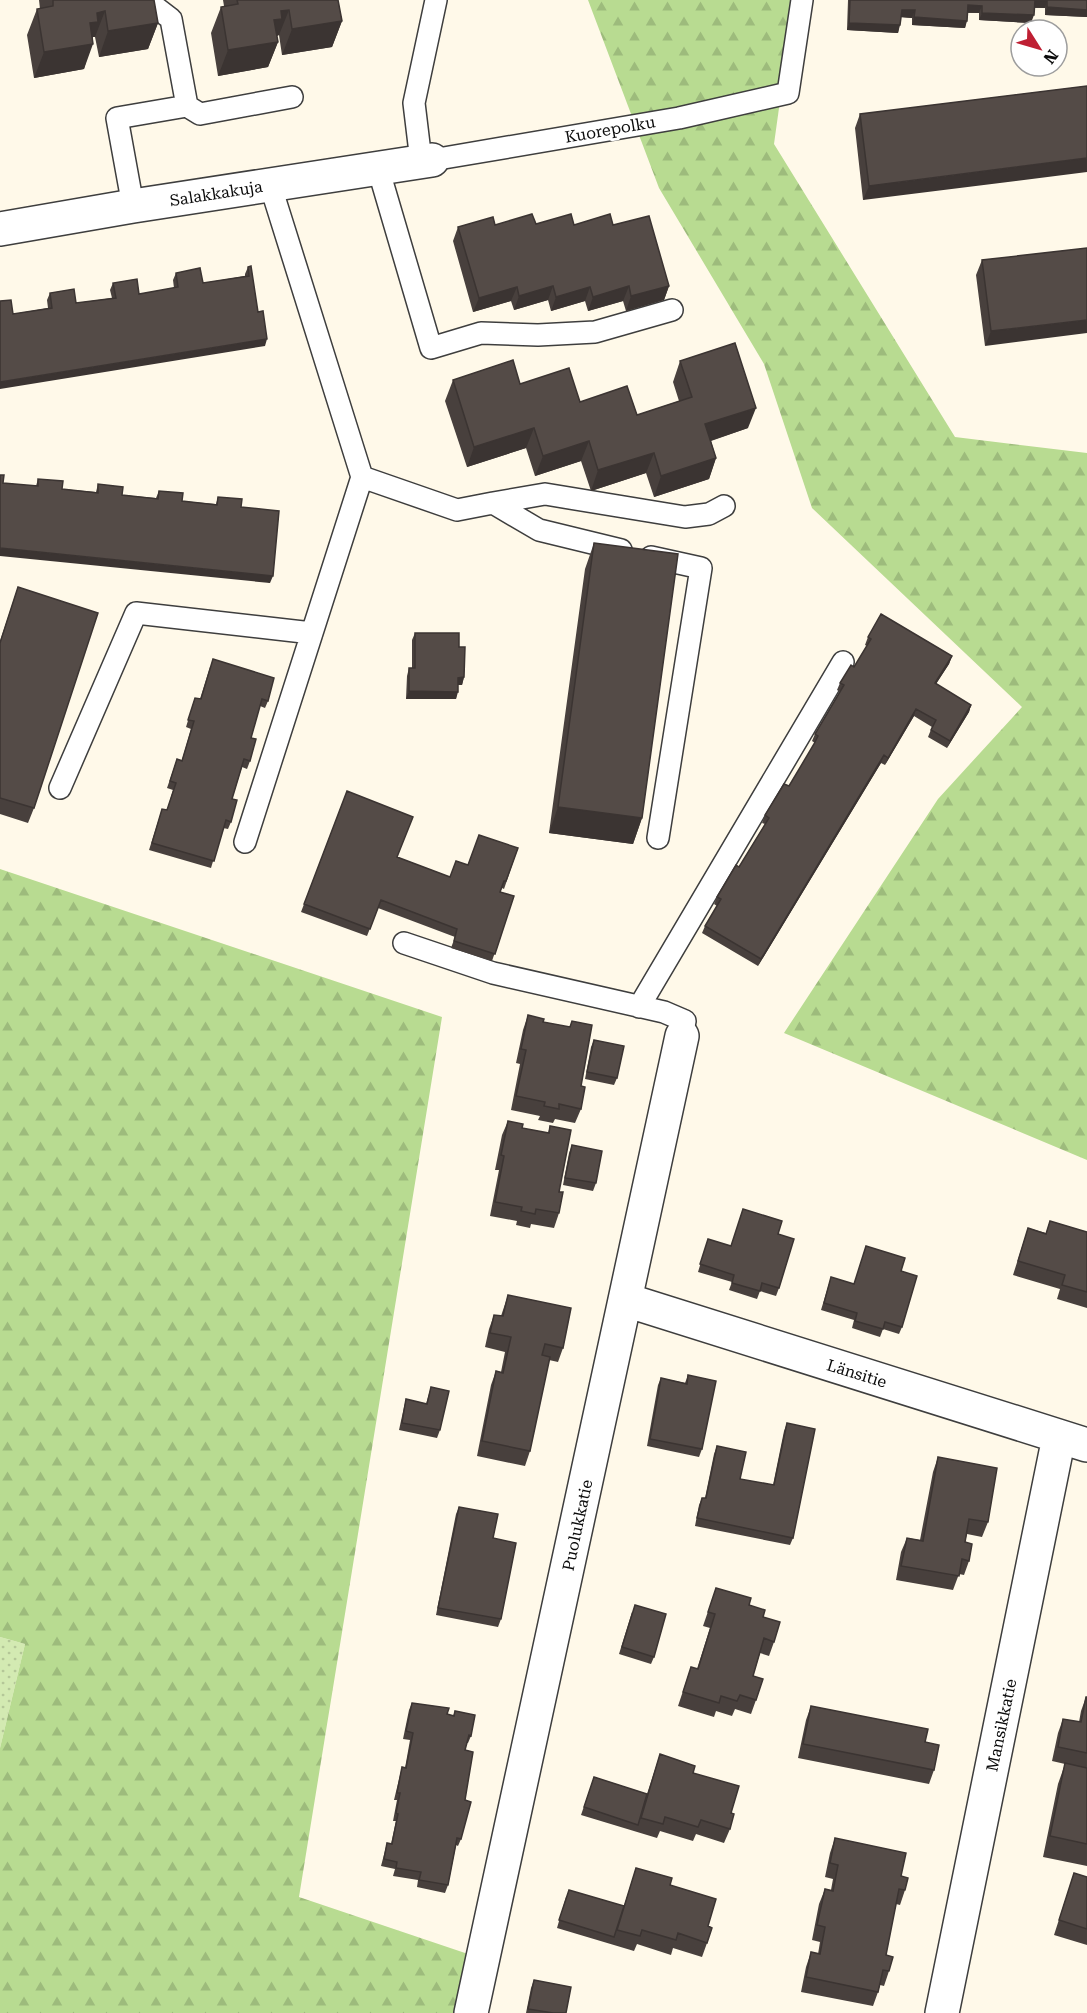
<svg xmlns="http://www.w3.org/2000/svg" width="1087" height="2013" viewBox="0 0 1087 2013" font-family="'Roboto Serif',serif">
	<defs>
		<pattern id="green-dots" width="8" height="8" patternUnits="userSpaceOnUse" patternTransform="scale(1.5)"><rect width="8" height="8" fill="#d3eab2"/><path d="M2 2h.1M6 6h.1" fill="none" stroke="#b4c798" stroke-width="1.8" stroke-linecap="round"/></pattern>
		<pattern id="forest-firs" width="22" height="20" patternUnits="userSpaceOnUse" patternTransform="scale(1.5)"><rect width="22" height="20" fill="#b8db91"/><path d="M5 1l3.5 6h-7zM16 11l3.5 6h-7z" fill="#9dbb7c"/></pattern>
	</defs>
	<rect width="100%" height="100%" fill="#fff9e9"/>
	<path fill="url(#green-dots)" d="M0 1637 25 1644 0 1748Z"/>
	<path fill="url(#forest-firs)" d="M588 0H794L774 144 955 437 1087 453V1160L784 1033 938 799 1022 707 812 508 764 364 659 188Z
		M0 869 442 1017 299 1897 471 1955 459 2013H0V1748L25 1644 0 1637Z"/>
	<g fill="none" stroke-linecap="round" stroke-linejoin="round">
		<g stroke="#3e3e3e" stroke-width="24">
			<path id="lane" d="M146 0 171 19 187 106
				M432 160 679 118 788 93 802 0
				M421 161 414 103 436 0
				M378 168 431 348 481 333 538 335 595 332 672 310
				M270 184 362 477 457 510 493 503 539 530 621 550
				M133 206 117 118 187 106 200 114 292 97
				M493 503 545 494 685 517 709 514 724 506
				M651 557 701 568 658 838
				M60 788 136 613 312 633
				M245 842 362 477
				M404 943 493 973 664 1012 685 1021 682 1036
				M639 1007 843 662"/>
		</g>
		<g stroke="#3e3e3e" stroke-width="36">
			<path id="street" d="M0 229 133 206 432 160
				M626 1300 1087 1445
				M471 2013 682 1036
				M942 2013 1059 1437"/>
		</g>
		<use href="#lane" stroke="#fff" stroke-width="21"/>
		<use href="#street" stroke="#fff" stroke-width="33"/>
	</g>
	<path fill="#48403d" d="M39 0H154L158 23 148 49 99 57 95 37H93L84 69 34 78 27 35 37 9H40Z
		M223 0H338L342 21 332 47 282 55 279 35 277 36 278 42 268 67 218 76 211 33 221 7 224 6Z
		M848 0H1087V17L1045 15V8H1034L1031 23 979 20V13H968L965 28 912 25V18L901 17 898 33 847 30Z
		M1087 86 863 200 855 128 860 114Z
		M536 224 613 225 669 286 664 300 626 311 623 301 588 311 585 301 551 311 548 300 514 310 511 301 473 312 453 241 458 227Z
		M1087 248 985 346 976 275 982 260Z
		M248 267 265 346 13 314 48 308 47 300 50 293 76 303 112 298 110 290 113 283 139 294 174 288 173 280 176 273 203 283 245 276V274Z
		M680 361 748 428 711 441 716 458 709 479 654 497 646 473 591 491 581 461 535 476 526 448 467 467 445 401 453 380 520 384 580 402 637 415 679 401 673 382Z
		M38 479 62 489 96 492 98 484 122 495 156 498 159 491 182 501 216 504 218 497 241 507 270 583 3 483 36 486Z
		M594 543 642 818 633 844 549 833 585 569Z
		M18 587 34 808 28 823 0 814V641Z
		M415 633 459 647 464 677 462 685H458L456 699H406L407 676 409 668H412V640Z
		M868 637 952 656 949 664 936 684 971 705 969 712 947 748 928 737 932 727 914 716 885 765 881 763 758 966 702 933 705 926 717 906 714 904 717 897 739 867 765 824 762 823 765 815 789 786 815 743 812 741 815 734 840 692 837 690 840 683 854 667 867 646 865 645Z
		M210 667 268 701 265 708 260 706 251 738 250 761 247 769 242 767 232 799 231 822 228 829 223 828 211 868 149 850 162 809 167 810 173 790 167 788 177 759 182 760 191 729 186 727 195 698 200 699Z
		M347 791 397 857 450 877 468 865 518 848 504 889 502 888 500 892 514 896 492 961 451 948 455 937 378 908 367 936 301 912Z
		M528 1015 543 1022 570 1027 572 1021 581 1086V1109L575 1123 555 1119 553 1123 538 1120 540 1116 511 1110 520 1064 516 1063 523 1030Z
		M594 1040 617 1078 614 1085 585 1079 591 1047Z
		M508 1121 522 1128 548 1133 550 1126 559 1192V1213L554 1228 531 1224 530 1228 516 1225 517 1221 490 1216 499 1170H495L502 1135Z
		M572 1145 596 1183 593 1191 563 1185 569 1153Z
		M1050 1221 1087 1232V1308L1057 1299 1060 1289 1013 1275 1028 1228 1046 1233Z
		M778 1234 779 1288 776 1296 760 1291 757 1299 729 1290 732 1282 698 1272 708 1239 731 1246Z
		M901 1271 902 1327 899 1334 883 1329 880 1337 852 1328 854 1320 821 1310 831 1277 854 1284Z
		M508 1295 563 1348 558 1362 549 1360 530 1451 525 1466 477 1456 491 1385 496 1371 501 1372 505 1352 485 1347 489 1329 494 1315 501 1316Z
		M688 1375 702 1449 699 1457 647 1446 658 1385 661 1378 685 1383Z
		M431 1387 440 1430 437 1438 399 1430 404 1407 406 1399 426 1404Z
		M787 1423 793 1538 790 1545 695 1526 699 1505 702 1498H705L714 1454 717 1446 740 1479 773 1485 784 1431Z
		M938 1457 988 1522 982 1537 967 1534 965 1542 969 1561 964 1575 959 1574 953 1590 896 1580 901 1552 907 1538 920 1540 933 1472Z
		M459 1507 493 1538 501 1619 498 1627 436 1615 456 1514Z
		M716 1588 749 1605 763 1617 774 1642 769 1656 760 1653 753 1676 756 1700 751 1714 735 1709 732 1716 716 1711 714 1717 678 1706 691 1667 697 1669 710 1628 703 1626Z
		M632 1612 654 1657 651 1664 619 1654Z
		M1086 1697H1087V1866L1043 1857 1058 1784 1065 1764 1052 1761 1058 1733 1063 1719 1079 1722 1081 1711Z
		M412 1703 453 1716 455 1711 471 1736 468 1743H467L465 1750V1800L461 1839 458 1846 456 1845 448 1885 445 1893 417 1887 418 1880 393 1876 395 1869 381 1866 387 1843 391 1844 396 1821H393L397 1800H394L400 1775 402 1767 405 1768 410 1740 403 1739 409 1710Z
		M811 1706 925 1742 934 1770 929 1784 798 1758 806 1720Z
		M660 1754 693 1773 731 1813 730 1829 724 1843 696 1834 693 1841 660 1831 657 1838 581 1815 594 1777 647 1794Z
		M835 1838 901 1876 905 1890 900 1905 896 1904 886 1955 889 1971 884 1986 880 1985 878 1992 873 2006 801 1992 806 1967 811 1952 818 1954 820 1942 812 1940 819 1904 825 1889 831 1890 833 1879 825 1877 830 1853Z
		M636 1868 670 1885 708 1926 707 1943 702 1957 673 1948 671 1955 637 1944 634 1951 557 1928 566 1897 624 1906Z
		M1074 1873 1087 1877V1945L1054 1935Z
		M534 1980 566 2013H526L531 1988Z"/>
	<path fill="#3b3432" d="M1035 0 1047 1 1045 8 1032 7Z
		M968 5 982 6 979 13 966 12Z
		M1047 7 1087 10V17L1045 15Z
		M289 10 279 35 276 36 278 42 268 67 218 76 228 50 274 20 281 11Z
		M902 10H915L912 18 899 17Z
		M105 11 95 37H93V44L84 69 34 78 44 52 90 23 97 13Z
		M982 13 1034 15 1031 23 979 20Z
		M914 17 967 21 965 28 912 25Z
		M342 21 332 47 282 55 292 29Z
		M158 23 148 49 99 57 108 31Z
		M849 23 900 25 898 33 847 30Z
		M1087 158V172L863 200 869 186Z
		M553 286 548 300 514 310 519 296Z
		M629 286 623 301 588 311 593 297Z
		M669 286 664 300 626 311 631 296Z
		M517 287 511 301 473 312 479 298Z
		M590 287 585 301 551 311 556 297Z
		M1087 320V333L985 346 991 331Z
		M267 339 265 346 0 389V382Z
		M756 408 748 428 698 445 705 424Z
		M534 428 526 448 467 467 474 447Z
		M589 441 581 461 535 476 543 456Z
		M654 453 646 473 591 491 598 470Z
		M716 458 709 479 654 497 661 476Z
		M0 548 273 576 270 583 0 556Z
		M952 656 949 664 932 690 935 683Z
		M464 677 462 685H456L458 678Z
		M409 691 458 692 456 699H406Z
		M971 705 969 712 947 748 950 741Z
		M916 709 914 716 885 765 888 758Z
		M884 755 881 763 758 966 761 959Z
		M558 807 642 818 633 844 549 833Z"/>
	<path fill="#544b47" stroke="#3b3432" stroke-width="1.5" d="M53 0H154L158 23 108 31 105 11 97 13 98 22 90 23 93 44 44 52 37 9 53 6Z
		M237 0H338L342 21 292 29 289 10 281 11 282 19 274 20 278 42 228 50 221 7 238 4Z
		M850 0H1087V10L1047 7V1L1035 0 1034 15 982 13V6L968 5 967 21 914 17 915 10H902L900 25 849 23Z
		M1087 86V158L869 186 860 114Z
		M532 214 536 224 571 214 574 225 610 214 613 225 649 216 669 286 631 296 629 286 593 297 590 287 556 297 553 286 519 296 517 287 479 298 458 227 493 217 495 225Z
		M1087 248V320L991 331 982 260Z
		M251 266 258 312 263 311 267 339 0 382V301L11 300 13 314 52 308 50 293 74 289 76 303 116 298 113 283 137 279 139 294 178 287 176 273 200 268 203 283 249 276 248 267Z
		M735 343 756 408 705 424 716 458 661 476 654 453 598 470 589 441 543 456 534 428 474 447 453 380 513 360 520 384 569 368 580 402 627 386 637 415 692 397 680 361Z
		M0 475H4L3 483 38 486V479L63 481 62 489 98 493V484L123 487 122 495 158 499 159 491 183 493 182 501 217 505 218 497 242 499 241 507 279 511 273 576 0 548Z
		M594 543 678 554 642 818 558 807Z
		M18 587 98 613 34 808 0 798V643Z
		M881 614 952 656 935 683 971 705 950 741 931 730 936 720 916 709 888 758 884 755 761 959 705 926 721 899 717 897 736 865 739 867 769 818 765 815 784 784 789 786 814 744 818 736 815 734 844 685 840 683 851 665 854 667 871 639 868 637Z
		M415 633H459V647H465L464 677 458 678V692L409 691V668H415Z
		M213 659 274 678 268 701 262 699 251 738 256 739 250 761 244 759 232 799 237 800 231 822 226 820 214 861 152 843 162 809 167 810 176 783 170 781 177 759 182 761 194 721 188 720 195 698 201 699Z
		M347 791 413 817 397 857 450 877 456 861 468 865 479 835 518 848 506 881H504L500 892 514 896 495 954 454 941 457 929 381 900 370 929 304 904Z
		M528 1015 544 1019 543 1022 570 1027 572 1021 592 1025 581 1086 585 1087 581 1109 559 1104V1109L544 1106 545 1102 516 1096 526 1050 521 1049Z
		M594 1040 624 1046 617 1078 587 1072Z
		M508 1121 523 1124 522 1128 549 1133 550 1126 571 1130 559 1192H563L559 1213 536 1209 535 1214 521 1211 522 1207 495 1202 504 1156 501 1155Z
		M572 1145 602 1151 596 1183 565 1178Z
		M743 1209 782 1221 778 1234 794 1239 779 1288 762 1283 760 1291 732 1283 734 1275 700 1264 708 1239 731 1246Z
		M1050 1221 1087 1232V1292L1062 1285 1065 1275 1018 1261 1028 1228 1046 1234Z
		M866 1246 905 1258 901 1271 917 1276 902 1327 885 1322 883 1329 855 1321 857 1313 824 1303 831 1277 854 1284Z
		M508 1295 571 1308 563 1348 545 1344 542 1355 550 1357 530 1451 482 1441 496 1371 503 1373 511 1337 490 1333 494 1315 503 1316Z
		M688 1375 716 1381 702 1449 650 1439 661 1378 687 1384Z
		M431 1387 449 1391 440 1430 402 1423 406 1399 427 1404Z
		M787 1423 815 1429 793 1538 697 1518 702 1498H706L717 1446 746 1452 740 1479 774 1485Z
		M938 1457 997 1468 988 1522 969 1519 965 1542 972 1544 969 1561 962 1559 959 1576 901 1566 907 1538 923 1541Z
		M459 1507 498 1514 493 1538 516 1543 501 1619 438 1608Z
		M716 1588 751 1598 749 1605 765 1610 763 1617 780 1622 774 1642 764 1638 753 1676 763 1679 756 1700 740 1695 737 1701 721 1696 719 1703 683 1692 691 1667 698 1669 715 1614 708 1612Z
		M635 1605 666 1614 654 1657 622 1647Z
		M1086 1697H1087V1753L1058 1747 1063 1719 1081 1722Z
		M412 1703 449 1708 447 1714 454 1716 455 1711 475 1715 471 1736 469 1735 465 1750 473 1752 465 1800 471 1802 461 1839 457 1838 448 1885 419 1880 421 1872 396 1868 397 1862 384 1859 387 1843 392 1844 398 1814 396 1813 400 1793H397L402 1767 406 1768 413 1733 406 1731Z
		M811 1706 928 1729 925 1742 939 1745 934 1770 803 1744Z
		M660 1754 695 1766 693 1773 739 1786 731 1813 734 1814 730 1829 701 1820 698 1827 665 1817 663 1824 641 1818Z
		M1065 1763 1087 1768V1844L1050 1836Z
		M594 1777 647 1794 638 1825 584 1807Z
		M835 1838 906 1853 901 1876 908 1878 905 1890 899 1889 886 1955 893 1957 889 1971 883 1970 878 1992 806 1977 811 1952 820 1954 825 1927 817 1925 825 1889 833 1891 838 1865 830 1863Z
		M636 1868 672 1878 670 1885 716 1899 708 1926 712 1928 707 1943 678 1933 676 1940 642 1930 640 1936 617 1930Z
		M1074 1873 1087 1877V1929L1059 1920Z
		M569 1890 624 1906 614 1937 559 1920Z
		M534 1980 571 1987 566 2013H553L528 2009Z"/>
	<g text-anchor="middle" stroke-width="6" stroke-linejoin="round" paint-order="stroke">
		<g font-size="16" fill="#0b0b0b" stroke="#fff">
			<text transform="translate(610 129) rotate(-10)" y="6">Kuorepolku</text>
			<text transform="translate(216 193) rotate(-9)" y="6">Salakkakuja</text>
			<text transform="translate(857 1373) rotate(17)" y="6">Länsitie</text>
			<text transform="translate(577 1525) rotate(-78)" y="6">Puolukkatie</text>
			<text transform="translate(1001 1725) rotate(-78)" y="6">Mansikkatie</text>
		</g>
	</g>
	<g transform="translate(1039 48) rotate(127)"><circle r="28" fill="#ffffff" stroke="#9d9d9d" stroke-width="1.5"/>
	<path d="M0-4.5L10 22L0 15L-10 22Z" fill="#bf1f33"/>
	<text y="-9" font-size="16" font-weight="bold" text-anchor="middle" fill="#0b0b0b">N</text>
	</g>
</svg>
